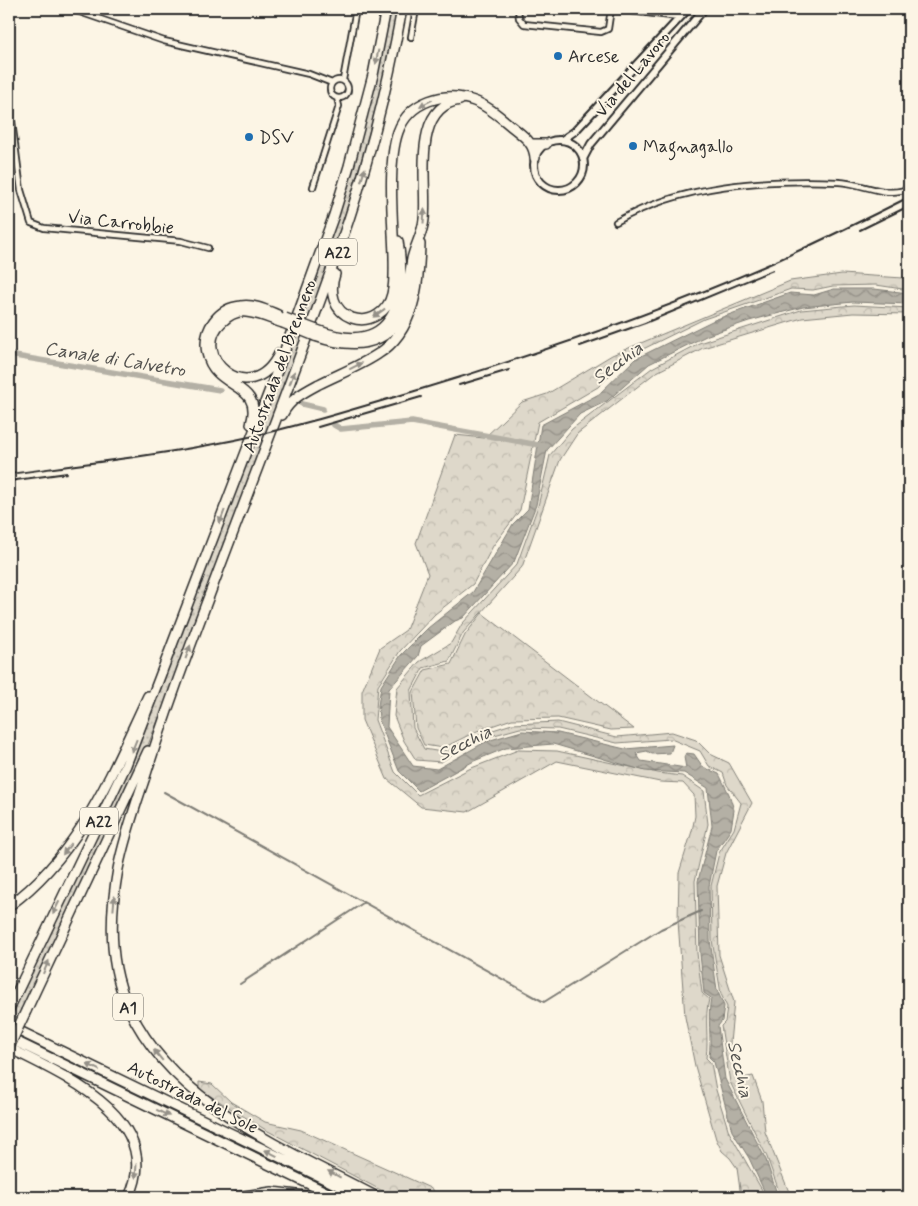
<svg xmlns="http://www.w3.org/2000/svg" width="918" height="1206" viewBox="0 0 918 1206" font-family="Mynerve,sans-serif">
	<defs>
		<pattern id="grass-dots" width="8" height="8" patternUnits="userSpaceOnUse" patternTransform="scale(1.25)"><rect width="8" height="8" fill="#ded8ca"/><path d="M2 2h.1M6 6h.1" fill="none" stroke="#bfbaae" stroke-width="1.8" stroke-linecap="round"/></pattern>
		<pattern id="forest-crowns" width="20" height="18" patternUnits="userSpaceOnUse" patternTransform="scale(1.25)"><rect width="20" height="18" fill="#ded8ca"/><path d="M2 6a3 3 0 1 1 6 0M12 15a3 3 0 1 1 6 0" fill="none" stroke="#bfbaae"/></pattern>
		<pattern id="water-waves" width="16" height="10" patternUnits="userSpaceOnUse" patternTransform="scale(1.25)"><rect width="16" height="10" fill="#b4b0a5"/><path d="M0 5q4-4 8 0t8 0" fill="none" stroke="#938f87"/></pattern>
	</defs>
	<rect width="100%" height="100%" fill="#fcf5e5"/>
	<filter id="ink" filterUnits="userSpaceOnUse"><feTurbulence type="fractalNoise" baseFrequency=".02" numOctaves="2"/><feDisplacementMap in="SourceGraphic" scale="10" xChannelSelector="R" yChannelSelector="G"/><feConvolveMatrix kernelMatrix="1 2 1 2 8 2 1 2 1" color-interpolation-filters="sRGB"/></filter>
	<g filter="url(#ink)">
		<path fill="url(#grass-dots)" stroke="#84827a" d="M389 9H397C370 159 317 302 263 444 222 553 183 662 138 769 102 853 58 936 18 1019L11 1014 128 767 163 683 293 339 329 238Z"/>
		<path fill="url(#forest-crowns)" stroke="#84827a" d="M842 274 903 278 909 280V290L876 285 833 286 813 290 791 289 704 319 629 356 598 387 538 422 520 510 493 546 473 584 435 614 400 651 378 686 375 720 395 772 418 795 469 769 518 750 557 751 658 773 682 776 704 791 708 824 695 881 697 953 702 993 709 999C704 1019 709 1037 706 1058L711 1063 716 1090 729 1132 766 1197H741L737 1168 730 1158 722 1151 716 1139 695 1066 685 1017 678 921 679 873 692 831 695 816 694 795 683 783 660 782 557 761 467 812 421 807 387 779 362 720V691L380 648 406 630 428 574 416 543 455 435 484 438 522 402 547 394 612 355 790 281Z
			M854 305 909 308V314L853 313 802 318 703 348 655 373 577 434 560 460 522 567 463 633 449 661 423 668 411 691 413 728 424 749 442 752 477 735 512 724 558 722 617 737 672 732 696 740 710 754 729 763 752 803 726 853 717 886 719 955 734 1002 730 1043 738 1079 753 1076 762 1101 765 1132 791 1197H781L767 1157 730 1082 721 1026 725 1022 727 1007 721 994 712 940 711 886 719 853 734 829 741 803 727 785 723 773 709 766 700 751 671 739 617 743 558 729 520 728 487 737 465 746 441 762 416 760 404 741 394 716 397 688 419 662 451 643 462 624 517 564 538 506 550 455 572 429 652 368 699 343 801 310Z
			M482 613 634 729 611 730 558 718 512 719 477 731 443 748 424 745 416 728 413 692 425 670 451 664 465 635Z
			M199 1082 212 1084 231 1102 265 1122 301 1130 430 1188 441 1197H394L266 1130 199 1089Z"/>
		<path fill="url(#water-waves)" stroke="#7d7b74" d="M834 289H874L909 293V304L853 302 803 307 749 321 708 335 649 364 607 401 580 414 547 450 536 505 514 562 463 618 455 621 421 646 418 656 389 689 387 727 413 766 437 769 487 741 522 731 558 733 625 749 673 745 670 753 652 754 647 751 636 753 641 761 686 768 684 757 686 753 694 754 703 767 719 774 729 794 734 810 731 829 716 851 709 886 710 940 717 990 724 1006 722 1021 718 1026 725 1079 766 1160 778 1197H767L749 1158 732 1131 714 1062 709 1057C712 1037 707 1018 711 998L704 993 700 954 698 881 712 826 708 788 684 773 645 771 553 744 506 748 474 761 419 791 399 771 379 720 378 706 381 686 401 655 428 628 473 592 513 524 528 509 541 425 599 394 635 359 714 320 790 293 814 295Z"/>
		<g fill="none" stroke-linecap="round" stroke-linejoin="round">
			<path stroke="#7d7b74" stroke-width="2" d="M164 792 544 1002 661 929 701 911
				M240 984 363 903"/>
			<path stroke="#b4b0a5" stroke-width="5.5" d="M9 349V353L15 356 220 390
				M302 404 323 409
				M334 425 341 429 412 422 544 446"/>
			<g stroke="#2b2b2b" stroke-width="8">
				<path id="minor" d="M71 9 164 41 309 74 332 83
					M518 9 519 18 524 24 601 32 608 29 611 9
					M614 9 679 17
					M411 37 416 9
					M330 89a9 9 0 1 1 18 0a9 9 0 1 1-18 0Z
					M343 80 356 9
					M9 99 21 190 31 223 44 228 181 241 208 248
					M313 187 339 106 337 98
					M616 222C682 184 764 179 839 182 863 183 887 199 909 188"/>
			</g>
			<g stroke="#2b2b2b" stroke-width="10">
				<path id="secondary" d="M562 140 575 131 688 9
					M534 165a25 25 0 1 1 50 0a25 25 0 1 1-50 0Z
					M583 159 591 144 704 9"/>
			</g>
			<g stroke="#2b2b2b" stroke-width="12">
				<path id="motorway" d="M531 144H546
					M335 274C329 291 333 311 352 318 370 324 388 312 392 294 395 282 394 268 394 256 393 222 387 163 398 132 409 101 445 90 474 101 488 106 500 117 511 126 523 136 534 142 535 158
					M317 330C392 358 408 304 398 241
					M315 336C349 348 389 350 404 308 409 292 409 275 412 259 415 245 423 233 424 219 428 184 410 107 460 100
					M279 354C250 412 187 355 222 322 229 315 237 311 246 312 259 313 271 319 283 323
					M282 415C290 399 304 392 319 384 339 374 360 366 378 354 415 331 419 283 420 244
					M251 424C264 381 215 391 207 353 202 330 218 308 241 306 254 304 266 310 278 315
					M9 906C81 853 111 774 148 696
					M9 1009 126 765 282 358 334 215 349 166 373 75 386 9
					M26 1011 148 751
					M9 1026 362 1197
					M9 1038 336 1197
					M9 1048C63 1075 166 1119 129 1197
					M237 1197 272 1192 314 1197
					M377 1197C287 1149 170 1104 127 1004 108 962 110 913 118 869 124 838 135 807 145 777 159 733 174 690 190 647 239 514 292 382 339 248 367 170 387 90 402 9"/>
			</g>
			<use href="#minor" stroke="#fcf5e5" stroke-width="4.5"/>
			<use href="#secondary" stroke="#fcf5e5" stroke-width="6"/>
			<use href="#motorway" stroke="#fcf5e5" stroke-width="9"/>
			<path stroke="#2b2b2b" stroke-width="2" d="M860 230 909 206
				M580 346 645 323 773 270
				M459 385 509 370
				M318 427 421 397
				M9 474C84 464 160 455 235 440 297 427 357 408 418 390 538 354 656 313 772 263 818 242 864 220 909 197
				M9 481 67 473"/>
			<g stroke="#2b2b2b" stroke-width="12" stroke-linecap="butt">
				<path id="motorway-bridge" d="M285 318 317 330
					M283 323 315 336
					M9 1047 26 1011"/>
			</g>
			<use href="#motorway-bridge" stroke="#fcf5e5" stroke-width="9"/>
		</g>
		<defs><path id="oneway-solid" d="M-6-.8H1V-3.2L6.5 0L1 3.2V.8H-6Z" transform="scale(1.25)"/></defs>
		<g fill="#949088">
			<use href="#oneway-solid" transform="translate(377 57) rotate(101)"/>
			<use href="#oneway-solid" transform="translate(426 103) rotate(153)"/>
			<use href="#oneway-solid" transform="translate(363 175) rotate(-74)"/>
			<use href="#oneway-solid" transform="translate(424 216) rotate(-86)"/>
			<use href="#oneway-solid" transform="translate(379 313) rotate(144)"/>
			<use href="#oneway-solid" transform="translate(356 366) rotate(-26)"/>
			<use href="#oneway-solid" transform="translate(292 378) rotate(-70)"/>
			<use href="#oneway-solid" transform="translate(222 517) rotate(111)"/>
			<use href="#oneway-solid" transform="translate(188 652) rotate(-70)"/>
			<use href="#oneway-solid" transform="translate(134 746) rotate(112)"/>
			<use href="#oneway-solid" transform="translate(67 849) rotate(128)"/>
			<use href="#oneway-solid" transform="translate(114 903) rotate(-85)"/>
			<use href="#oneway-solid" transform="translate(56 908) rotate(116)"/>
			<use href="#oneway-solid" transform="translate(46 967) rotate(-66)"/>
			<use href="#oneway-solid" transform="translate(158 1055) rotate(-129)"/>
			<use href="#oneway-solid" transform="translate(93 1067) rotate(-154)"/>
			<use href="#oneway-solid" transform="translate(163 1113) rotate(26)"/>
			<use href="#oneway-solid" transform="translate(271 1153) rotate(-154)"/>
			<use href="#oneway-solid" transform="translate(136 1171) rotate(94)"/>
			<use href="#oneway-solid" transform="translate(334 1174) rotate(-152)"/>
		</g>
	</g>
	<g fill="#1f6fb2" stroke="#fcf5e5" stroke-width="2">
		<circle cx="558" cy="56" r="5"/>
		<circle cx="249" cy="137" r="5"/>
		<circle cx="633" cy="146" r="5"/>
	</g>
	<g text-anchor="middle" stroke-width="4" stroke-linejoin="round" paint-order="stroke">
		<g fill="#fcf5e5" stroke="#6a6863" stroke-width="1">
			<rect x="319" y="238.5" width="38" height="27" rx="4"/>
			<rect x="80" y="807.5" width="38" height="27" rx="4"/>
			<rect x="113" y="993.5" width="30" height="27" rx="4"/>
		</g>
		<g font-size="16" font-weight="bold" fill="#2b2b2b">
			<text x="338" y="258">A22</text>
			<text x="99" y="827">A22</text>
			<text x="128" y="1013">A1</text>
		</g>
		<g font-size="18" fill="#2b2b2b" stroke="#fcf5e5" text-anchor="start">
			<text x="568" y="62">Arcese</text>
			<text x="259" y="143">DSV</text>
			<text x="643" y="152">Magnagallo</text>
		</g>
		<g font-size="18" fill="#2b2b2b" stroke="#fcf5e5">
			<text transform="translate(632 74) rotate(-50)" y="6">Via del Lavoro</text>
			<text transform="translate(121 222) rotate(6)" y="6">Via Carrobbie</text>
			<text transform="translate(279 366) rotate(-70)" y="6">Autostrada del Brennero</text>
			<text transform="translate(193 1097) rotate(26)" y="6">Autostrada del Sole</text>
		</g>
		<g font-size="19" font-style="italic" fill="#545350" stroke="#fcf5e5">
			<text transform="translate(115 358) rotate(9)" y="7">Canale di Calvetro</text>
			<text transform="translate(617 362) rotate(-37)" y="7">Secchia</text>
			<text transform="translate(464 742) rotate(-27)" y="7">Secchia</text>
			<text transform="translate(741 1069) rotate(77)" y="7">Secchia</text>
		</g>
	</g>
	<rect width="918" height="1206" fill="none" stroke="#fcf5e5" stroke-width="30"/>
	<rect x="15" y="15" width="888" height="1176" fill="none" stroke="#2b2b2b" stroke-width="2" filter="url(#ink)"/>
</svg>
